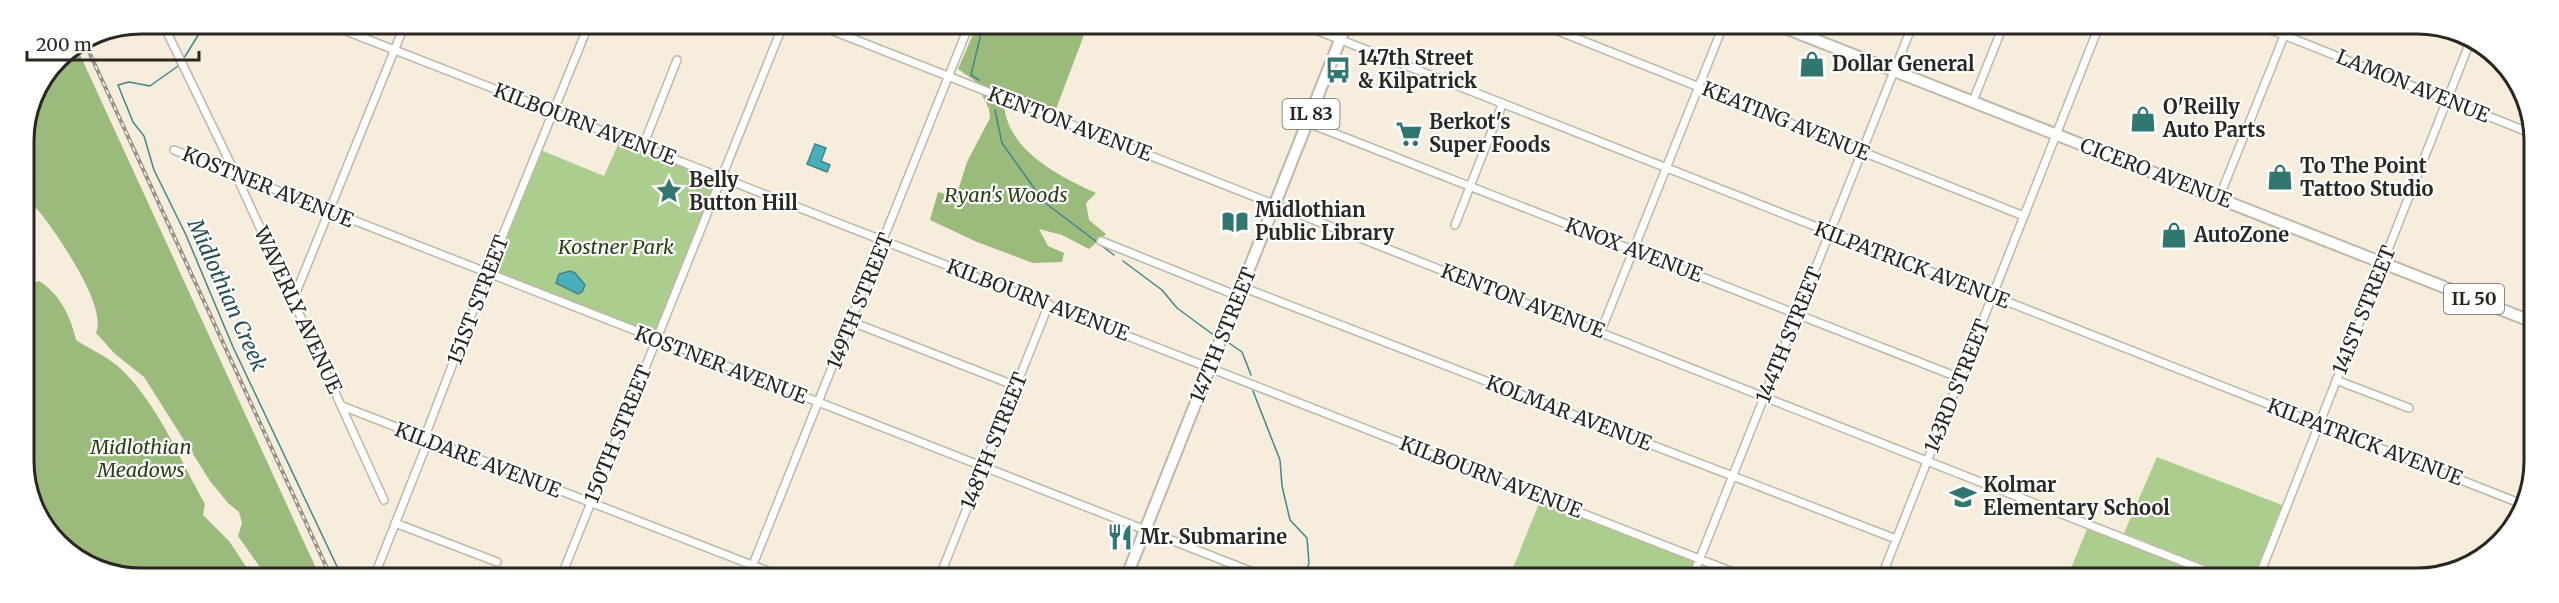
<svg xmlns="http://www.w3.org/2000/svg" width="2559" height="603" viewBox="0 0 2559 603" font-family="Merriweather,serif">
	<rect width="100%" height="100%" fill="#f6eddc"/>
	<path fill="#abcd8d" d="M621 138 721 177 656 339 487 274 538 149 604 176Z
		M2157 457 2282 505 2253 579H2240L2124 533Z
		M1540 501 1697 561 1690 578H1509Z
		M2087 529 2216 579 2067 578Z"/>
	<path fill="#9abb7c" d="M977 25H1059L1084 35 1056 109 1014 94 1004 105C1008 151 1059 176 1096 193L1086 203 1089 220 1106 234 1089 249 1062 235 1039 229 1048 246 1064 253 1062 262 1033 263 977 242 930 220 938 192 956 197 967 162 990 118 989 109 975 81 958 69Z
		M76 46 320 577H267L238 536 242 523 239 512 228 503 210 481 144 377 115 354 96 333C107 307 62 242 45 219 39 211 27 199 25 189 23 181 24 170 24 161 24 115 36 73 76 46Z
		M39 281C60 294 71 317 76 340 91 350 109 357 122 370 159 406 180 460 205 504L203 515 229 541 253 577H119L59 545 26 485V357L29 353 26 335 31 319 25 286Z"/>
	<path fill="#4aafbb" stroke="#40868c" stroke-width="1.5" d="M815 144 826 148 821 161 830 165 827 172 807 164Z
		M570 271 575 273 585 285 582 292 578 294 556 283 559 274Z"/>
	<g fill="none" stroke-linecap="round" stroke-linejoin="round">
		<path stroke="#40868c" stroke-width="1.5" d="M184 58 205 24
			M178 66 150 86 129 82 118 85 133 122 144 136 154 170 186 235 233 347 342 577
			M979 80 971 75 983 25
			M995 110 1002 143 1044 202 1114 255
			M1123 261 1162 290 1177 308 1215 336
			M1229 343 1242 352 1251 375
			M1253 391 1280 460 1282 486 1290 520 1307 538 1309 563 1304 578"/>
		<g stroke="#bfb7a7" stroke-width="10">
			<path id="minor" d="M163 24 236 175 384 500
				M328 24 1748 578
				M818 25 2227 579
				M1303 25 2522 504
				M2261 26 2533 134
				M1548 27 2024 216
				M1973 101 2003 26
				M1308 123 1960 378
				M643 146 677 60
				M174 150 1268 578
				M2219 198 2288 26
				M1455 225 1502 105
				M1101 241 1238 296
				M1242 287 1896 539
				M293 300 405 24
				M852 322 1016 386
				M1601 331 1723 26
				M2336 380 2409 408
				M342 406 783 577
				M395 523 497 562
				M374 577 428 441 427 431 487 274 589 24
				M561 577 783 25
				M748 577 969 25
				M939 578 1049 304
				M1692 578 1912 26
				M1881 578 2099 26
				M2258 579 2470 42"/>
		</g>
		<g stroke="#bfb7a7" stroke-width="14">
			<path id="primary" d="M1780 26 2533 322
				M1126 578 1346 25"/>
		</g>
		<use href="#minor" stroke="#fff" stroke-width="7"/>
		<use href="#primary" stroke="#fff" stroke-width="10"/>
		<g stroke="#989285" stroke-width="4">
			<path id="rail" d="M84 41 331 577"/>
		</g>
		<use href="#rail" stroke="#fff" stroke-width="1.5" stroke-dasharray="4.5" stroke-linecap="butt"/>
	</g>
	<defs>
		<g id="shop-bare" transform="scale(2.07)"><path d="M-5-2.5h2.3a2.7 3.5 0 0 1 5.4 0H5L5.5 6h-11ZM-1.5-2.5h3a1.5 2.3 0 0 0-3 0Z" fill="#30776f" stroke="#fff" stroke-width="2.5" paint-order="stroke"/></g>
		<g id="bus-bare" transform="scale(2.07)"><path d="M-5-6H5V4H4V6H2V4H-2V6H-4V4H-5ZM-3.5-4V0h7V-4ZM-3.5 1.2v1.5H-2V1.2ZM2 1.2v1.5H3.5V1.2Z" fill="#30776f" stroke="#fff" stroke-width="2.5" paint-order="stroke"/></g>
		<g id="supermarket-bare" transform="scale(2.07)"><path d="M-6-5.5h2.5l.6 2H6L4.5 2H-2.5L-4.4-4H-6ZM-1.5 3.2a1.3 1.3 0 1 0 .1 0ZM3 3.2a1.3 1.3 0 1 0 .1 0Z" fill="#30776f" stroke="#fff" stroke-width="2.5" paint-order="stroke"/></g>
		<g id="sight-bare" transform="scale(2.07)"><path d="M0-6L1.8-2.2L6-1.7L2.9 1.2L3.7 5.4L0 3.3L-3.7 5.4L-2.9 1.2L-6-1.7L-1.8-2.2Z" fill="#30776f" stroke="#fff" stroke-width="2.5" paint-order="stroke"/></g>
		<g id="library-bare" transform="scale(2.07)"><path d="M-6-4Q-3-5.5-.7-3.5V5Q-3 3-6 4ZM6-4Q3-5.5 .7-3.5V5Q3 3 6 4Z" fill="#30776f" stroke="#fff" stroke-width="2.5" paint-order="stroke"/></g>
		<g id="school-bare" transform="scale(2.07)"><path d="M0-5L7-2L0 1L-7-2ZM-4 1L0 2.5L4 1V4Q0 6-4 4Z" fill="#30776f" stroke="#fff" stroke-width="2.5" paint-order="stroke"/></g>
		<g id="restaurant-bare" transform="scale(2.07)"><path d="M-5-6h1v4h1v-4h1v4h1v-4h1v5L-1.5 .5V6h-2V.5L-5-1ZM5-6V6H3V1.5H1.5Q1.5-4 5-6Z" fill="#30776f" stroke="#fff" stroke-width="2.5" paint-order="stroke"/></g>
	</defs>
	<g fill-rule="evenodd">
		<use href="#shop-bare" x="1812" y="64"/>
		<use href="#bus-bare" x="1338" y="70"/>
		<use href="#shop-bare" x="2143" y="119"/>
		<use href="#supermarket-bare" x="1409" y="134"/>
		<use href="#shop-bare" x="2280" y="177"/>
		<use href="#sight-bare" x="669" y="191"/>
		<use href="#library-bare" x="1235" y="222"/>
		<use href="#shop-bare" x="2174" y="235"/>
		<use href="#school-bare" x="1963" y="497"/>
		<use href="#restaurant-bare" x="1120" y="537"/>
	</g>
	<g text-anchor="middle" stroke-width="4.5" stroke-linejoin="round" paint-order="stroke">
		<g fill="#fff" stroke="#6a6863" stroke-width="1.5">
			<rect x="1282.5" y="99" width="57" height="30" rx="4.5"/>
			<rect x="2444" y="284" width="60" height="30" rx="4.5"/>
		</g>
		<g font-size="18" font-weight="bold" fill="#2a2720">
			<text x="1311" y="120">IL 83</text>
			<text x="2474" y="305">IL 50</text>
		</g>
		<g font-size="20" font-weight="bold" fill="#2a2720" stroke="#fff" text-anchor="start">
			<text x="1358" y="65">147th Street<tspan x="1358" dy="23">&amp; Kilpatrick</tspan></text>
			<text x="1832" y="71">Dollar General</text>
			<text x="2163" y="114">O'Reilly<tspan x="2163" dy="23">Auto Parts</tspan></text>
			<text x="1429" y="129">Berkot's<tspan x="1429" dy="23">Super Foods</tspan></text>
			<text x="2300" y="173">To The Point<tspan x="2300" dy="23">Tattoo Studio</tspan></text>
			<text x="689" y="187">Belly<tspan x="689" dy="23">Button Hill</tspan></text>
			<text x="1255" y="217">Midlothian<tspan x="1255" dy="23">Public Library</tspan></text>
			<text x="2194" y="242">AutoZone</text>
			<text x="1983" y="492">Kolmar<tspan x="1983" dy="23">Elementary School</tspan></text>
			<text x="1140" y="544">Mr. Submarine</text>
		</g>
		<g font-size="20" fill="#2a2720" stroke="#fff">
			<text transform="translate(2413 86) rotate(22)" y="7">LAMON AVENUE</text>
			<text transform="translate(1786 121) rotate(22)" y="7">KEATING AVENUE</text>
			<text transform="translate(585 124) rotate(21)" y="7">KILBOURN AVENUE</text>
			<text transform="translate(1070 124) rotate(21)" y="7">KENTON AVENUE</text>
			<text transform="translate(2156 173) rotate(21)" y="7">CICERO AVENUE</text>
			<text transform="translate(268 187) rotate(22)" y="7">KOSTNER AVENUE</text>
			<text transform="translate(1634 250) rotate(21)" y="7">KNOX AVENUE</text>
			<text transform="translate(1912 265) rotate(21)" y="7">KILPATRICK AVENUE</text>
			<text transform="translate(478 300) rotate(-69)" y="7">151ST STREET</text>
			<text transform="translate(1038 300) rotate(21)" y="7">KILBOURN AVENUE</text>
			<text transform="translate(860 301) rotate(-68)" y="7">149TH STREET</text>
			<text transform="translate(1523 301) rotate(21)" y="7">KENTON AVENUE</text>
			<text transform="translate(298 310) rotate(65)" y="7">WAVERLY AVENUE</text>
			<text transform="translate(2364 310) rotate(-68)" y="7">141ST STREET</text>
			<text transform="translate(1223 335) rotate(-68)" y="7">147TH STREET</text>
			<text transform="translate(1789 335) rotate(-68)" y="7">144TH STREET</text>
			<text transform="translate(721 365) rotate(21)" y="7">KOSTNER AVENUE</text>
			<text transform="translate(1957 386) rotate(-68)" y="7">143RD STREET</text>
			<text transform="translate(1569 413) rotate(21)" y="7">KOLMAR AVENUE</text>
			<text transform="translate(618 434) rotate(-68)" y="7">150TH STREET</text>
			<text transform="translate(994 441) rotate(-68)" y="7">148TH STREET</text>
			<text transform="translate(2365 442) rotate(21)" y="7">KILPATRICK AVENUE</text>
			<text transform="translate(478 460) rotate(21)" y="7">KILDARE AVENUE</text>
			<text transform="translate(1491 477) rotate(21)" y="7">KILBOURN AVENUE</text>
		</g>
		<g font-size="20" font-style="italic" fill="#2a3f12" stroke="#fff">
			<text x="1006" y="202">Ryan's Woods</text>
			<text x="616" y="254">Kostner Park</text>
			<text x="141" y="454">Midlothian<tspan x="141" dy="23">Meadows</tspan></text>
		</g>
		<g font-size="21" font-style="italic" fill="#245056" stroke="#fff">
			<text transform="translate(227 295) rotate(66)" y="7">Midlothian Creek</text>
		</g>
	</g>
	<path d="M0 0H2559V603H0ZM141 34H2417A107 107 0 0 1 2524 141V461A107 107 0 0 1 2417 568H141A107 107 0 0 1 34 461V141A107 107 0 0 1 141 34Z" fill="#fff" fill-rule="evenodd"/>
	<path fill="none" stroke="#2a2720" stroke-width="3" d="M141 34H2417A107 107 0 0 1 2524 141V461A107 107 0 0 1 2417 568H141A107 107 0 0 1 34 461V141A107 107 0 0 1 141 34Z"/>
	<path d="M27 51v9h172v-9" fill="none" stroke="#2a2720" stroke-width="3"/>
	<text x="36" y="51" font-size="18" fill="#2a2720" stroke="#ffffff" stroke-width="4.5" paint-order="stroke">200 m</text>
</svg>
